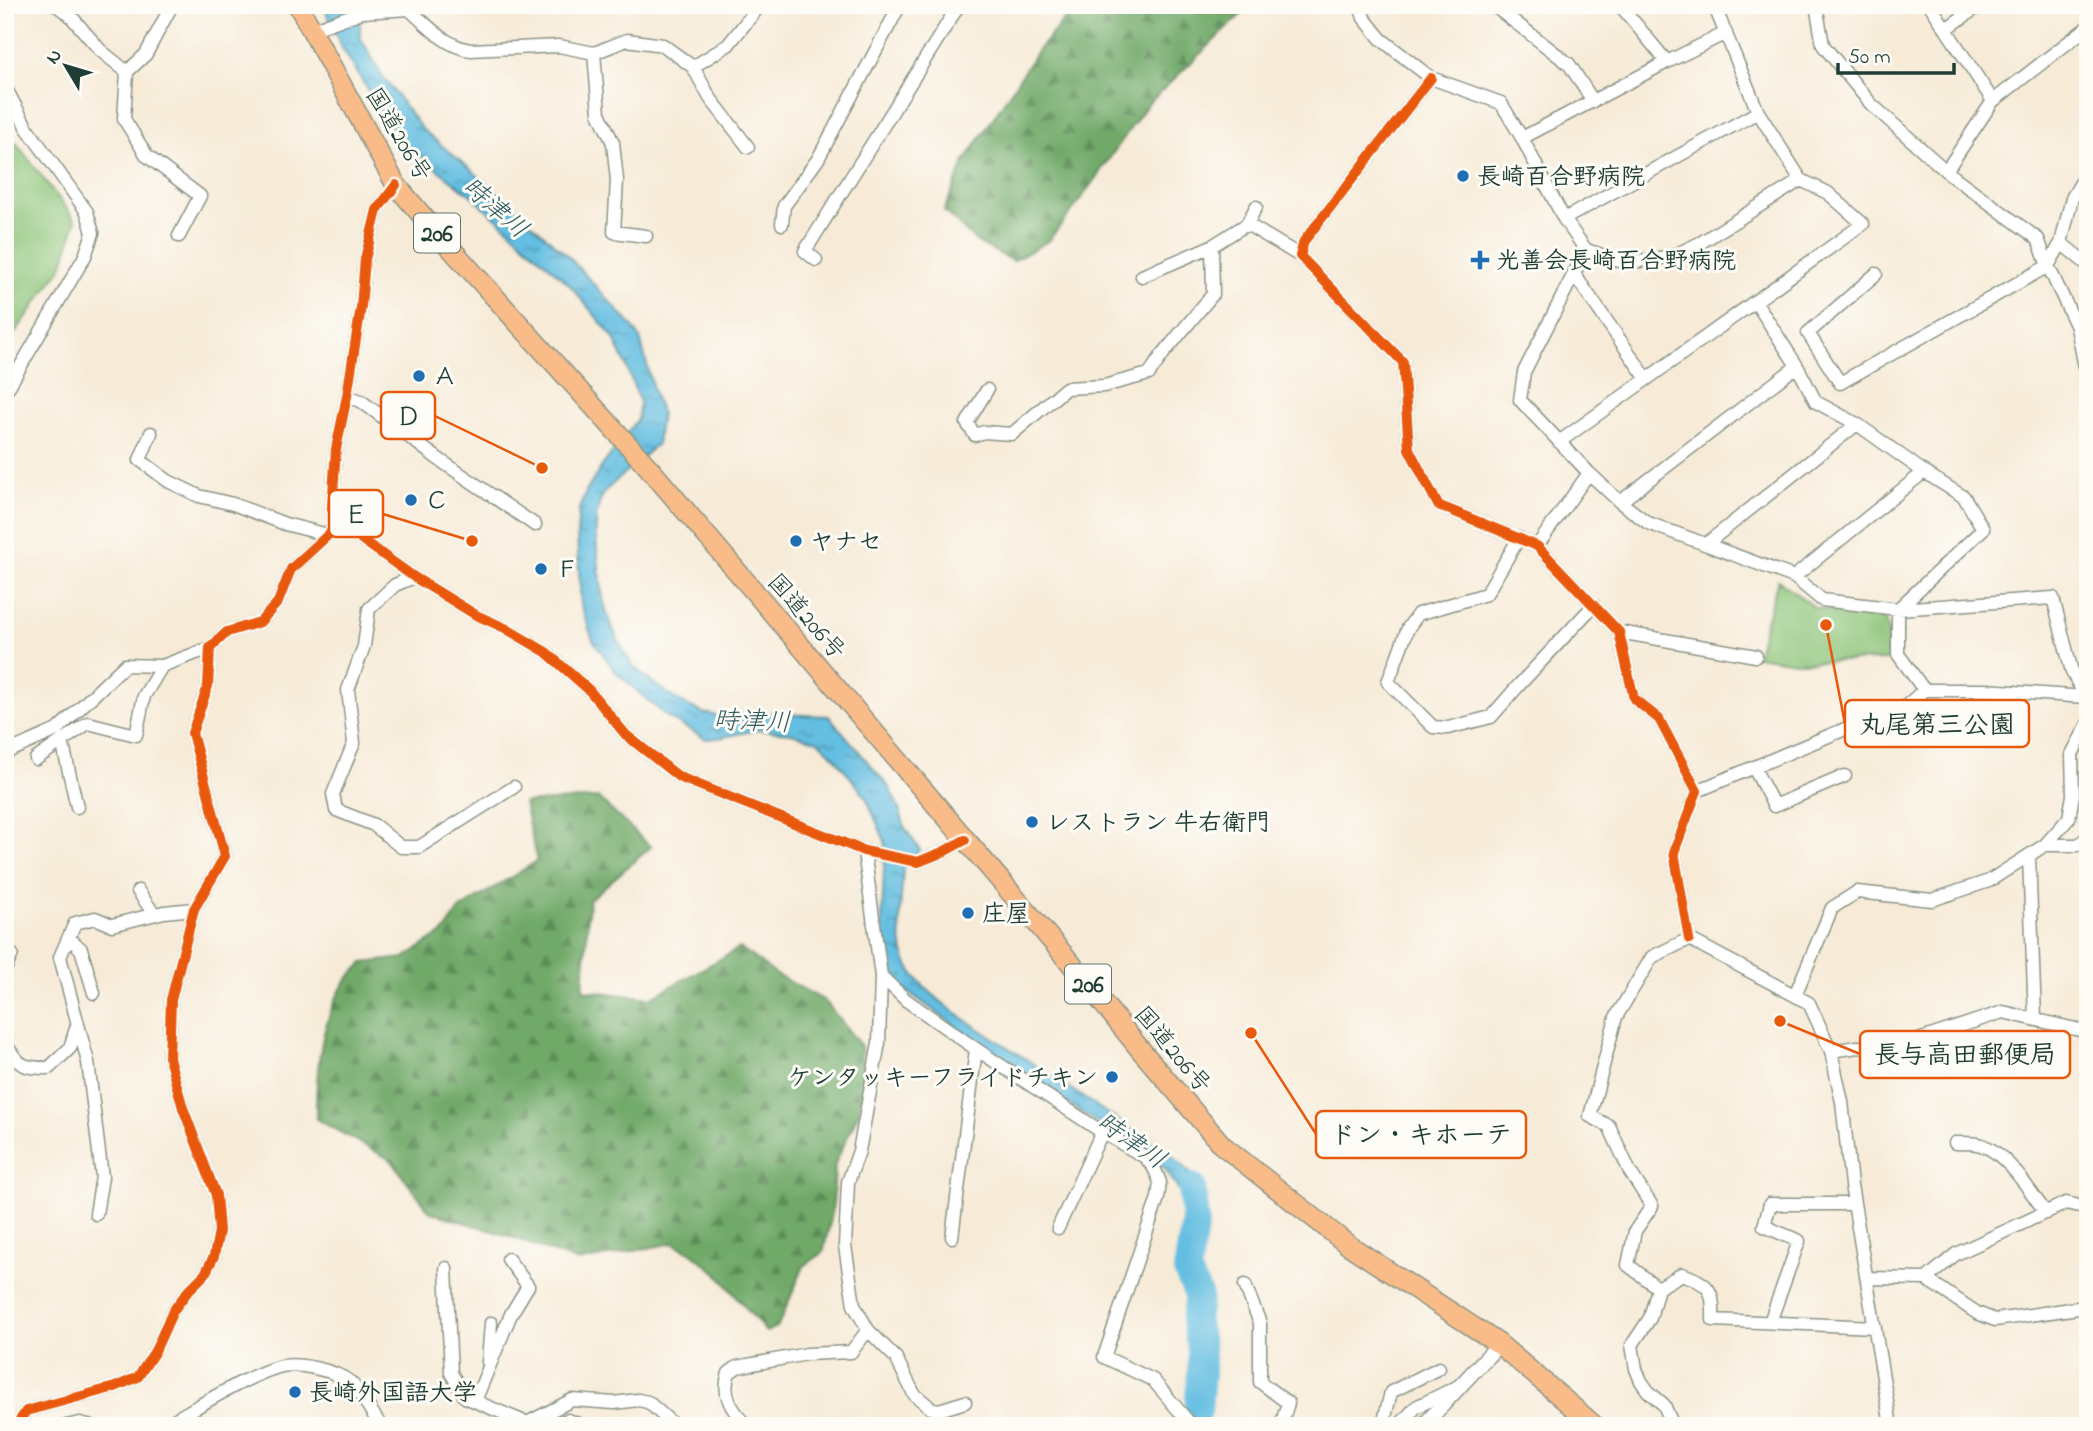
<svg xmlns="http://www.w3.org/2000/svg" width="2093" height="1431" viewBox="0 0 2093 1431" font-family="'Indie Flower','Klee One',sans-serif">
	<defs>
		<pattern id="forest-firs" width="22" height="20" patternUnits="userSpaceOnUse" patternTransform="scale(1.75)"><rect width="22" height="20" fill="#70a968"/><path d="M5 1l3.5 6h-7zM16 11l3.5 6h-7z" fill="#5b8b56"/></pattern>
		<pattern id="water-ripples" width="26" height="14" patternUnits="userSpaceOnUse" patternTransform="scale(1.75)"><rect width="26" height="14" fill="#63bee1"/><path d="M2 4q2-2 4 0t4 0M15 11q2-2 4 0t4 0" fill="none" stroke="#519cb7"/></pattern>
	</defs>
	<rect width="100%" height="100%" fill="#fdfcf7"/>
	<filter id="ink" filterUnits="userSpaceOnUse"><feTurbulence type="fractalNoise" baseFrequency=".0143" numOctaves="2"/><feDisplacementMap in="SourceGraphic" scale="14" xChannelSelector="R" yChannelSelector="G"/><feConvolveMatrix kernelMatrix="1 2 1 2 8 2 1 2 1" color-interpolation-filters="sRGB"/></filter>
	<filter id="wash" filterUnits="userSpaceOnUse"><feTurbulence type="fractalNoise" baseFrequency=".00686" numOctaves="4" result="noise"/><feDisplacementMap in="SourceGraphic" scale="28" xChannelSelector="R" yChannelSelector="G"/><feGaussianBlur stdDeviation="1.57" result="paint"/><feColorMatrix in="noise" values="0 0 0 0 0 0 0 0 0 0 0 0 0 0 0 0 0 1.4 0 .05"/><feComposite in="paint" operator="in"/></filter>
	<g filter="url(#wash)">
		<rect width="100%" height="100%" fill="#f7ebd8"/>
		<path fill="url(#forest-firs)" stroke="#48734e" stroke-width="2" d="M1077 5H1251L1147 105 1076 206 1048 241 1013 261 977 242 944 211 965 161 1037 51Z
			M598 798 651 847 589 900 583 990 650 998 740 948 777 975 825 1001 861 1046 863 1083 859 1112 835 1164 833 1209 823 1253 804 1266 778 1326 766 1332 716 1272 690 1252 673 1243 578 1262 506 1235 430 1212 391 1160 316 1119C316 1074 319 1027 342 987 347 978 356 970 363 963L404 958 444 932 460 909 537 861 524 803Z"/>
		<path fill="#8bc377" stroke="#558056" stroke-width="2" d="M5 139 17 144 76 221 62 267 5 347Z
			M1778 580 1816 608 1884 618 1888 631 1889 660 1795 662 1756 656Z"/>
		<path fill="url(#water-ripples)" stroke="#417e8a" stroke-width="2" d="M323 5H350L360 21V37L383 77 422 129 482 179 569 257 632 326 640 338 656 400 661 413 657 444 606 490 600 501 596 517V539L603 599 609 621 624 652 633 666 649 680 680 702 703 713 720 716 759 713 829 716 889 787 899 808 905 828 920 850 903 867C902 897 895 936 907 963 921 995 984 1032 1014 1051 1066 1086 1118 1121 1171 1155 1185 1167 1196 1177 1205 1193L1198 1226 1189 1225C1183 1198 1177 1180 1156 1160L1053 1094 969 1036 900 986 887 967 881 948 885 841 866 797 832 754 818 741 791 733 757 730 719 738 706 739 667 717 638 692 615 671 593 640 581 606 577 534 579 509 587 490 602 466 637 420 640 403 624 360 613 337 570 285 472 196 398 139 341 46Z"/>
		<g fill="none" stroke-linecap="round" stroke-linejoin="round">
			<path stroke="#63bee1" stroke-width="28" d="M1189 1426 1198 1411 1201 1373V1349L1195 1319 1199 1297 1187 1271 1195 1222 1192 1187"/>
		</g>
	</g>
	<g filter="url(#ink)">
		<g fill="none" stroke-linecap="round" stroke-linejoin="round">
			<g stroke="#8b9486" stroke-width="15">
				<path id="minor" d="M56 5 69 14 100 50 127 72 146 54 172 5
					M408 5 409 9C427 25 446 47 471 50L559 46 594 53 627 40 663 45 693 67 728 45 760 5
					M1360 5 1364 18 1381 39 1431 78 1501 103 1522 138 1564 219 1586 250 1626 263 1673 256 1700 243 1801 180
					M1493 5 1569 64 1593 101
					M1620 5 1667 62
					M1816 5 1823 45 1871 104 1946 171 2038 239 2048 266 2077 327 2088 382
					M1930 5 1993 101
					M5 8 13 5
					M1946 29 1980 5
					M311 30 362 12 409 9
					M594 53 599 113 613 143 617 180 614 232 646 236
					M693 67 710 98 748 147
					M127 72 124 119 147 156 200 196 179 236
					M1431 78 1304 241 1300 256 1403 362 1409 449 1438 505 1537 546 1619 632 1634 699 1659 719 1697 791 1674 852 1689 939
					M5 87 27 128 87 212 93 233 85 256 5 393
					M1522 138 1667 62 1726 33
					M1946 171 1993 101 2088 27
					M396 185 377 210 365 259 361 307 347 396 336 449 332 509 340 524 414 577 476 615 505 628 546 652 589 690 626 735 679 777 864 851 918 862 943 852 965 840
					M1564 219 1758 112
					M782 224 784 206 818 159 900 5
					M1247 224 1300 256
					M2061 243 2088 265
					M1586 250 1524 372 1520 400 1589 473 1620 502 1648 523 1794 577 1822 600 1898 609 2053 598 2072 672 2088 701
					M816 260 805 251 959 5
					M1574 274 1647 379
					M1876 274 1808 333 1840 383 2048 266 2061 243 2072 198 2088 171
					M1142 276 1212 246 1247 224 1256 207
					M987 390 967 423 975 435 984 432 1012 434 1066 388 1104 386 1149 374 1163 354 1213 294 1212 246
					M347 396 361 401 437 458 535 525
					M151 433 140 460 168 481 199 496 233 504 285 524 328 535
					M1559 442 1863 224 1828 193 1801 180 1758 112 1714 5
					M1620 502 1797 366
					M1519 538 1486 594 1418 614 1408 628 1388 682 1433 727 1448 728 1491 717 1519 685 1594 605
					M1706 544 1857 424
					M1537 546 1589 473
					M414 577 395 585 369 609 364 646 348 690 354 743 333 794 336 810 374 825 401 847H419L514 787
					M1794 577 1924 472
					M1619 632 1756 656
					M1924 690H1986L2086 697
					M5 753 57 730 125 665 162 666 210 648
					M36 759 62 741
					M1754 768 1774 806 1845 776
					M1697 791 1857 724 1889 721 1924 690 1898 654V609L1983 529 1964 497 1924 472 1857 424 1816 402 1797 366 1755 301
					M77 807 62 741 88 723 136 735 144 696 162 666
					M2045 845H2078L2088 837
					M5 850 7 852
					M864 851 881 976 879 1043 859 1151 848 1182 845 1246 854 1305 868 1330 896 1358 914 1394 931 1408 939 1410 965 1402
					M2029 855 2035 1019
					M138 891 154 914
					M69 938 81 949 94 993
					M1689 939 1809 1003 1831 1051 1842 1102 1851 1185 1891 1426
					M5 970 12 954
					M881 976 906 1000 976 1049 1102 1132 1145 1157 1154 1168 1160 1182 1158 1198 1104 1357 1153 1380 1192 1426
					M1795 995 1832 908 1857 892 1932 900 1989 881 2045 845 2069 818 2073 795 2072 754 2088 724
					M5 1043C19 1066 22 1068 49 1068L70 1048 77 1025
					M1831 1051 1857 1047 1894 1048 2003 1012 2088 1032
					M1955 1143C1962 1143 1970 1143 1977 1144 2005 1149 2030 1192 2046 1213
					M96 1214 102 1177 88 1062 60 957 75 923 95 918 112 925 164 912 194 909
					M1058 1228 1102 1132
					M952 1237 976 1049
					M446 1268 451 1373 465 1397 534 1426
					M1867 1278 1926 1279 1977 1313 1995 1320 2078 1308H2088
					M1926 1279 1956 1254 2066 1203 2088 1208
					M1245 1285 1260 1323V1382L1288 1403 1281 1426
					M1658 1288 1628 1265 1635 1231 1652 1206 1630 1172 1609 1126 1590 1116 1616 1017 1652 957 1689 939
					M1770 1322 1799 1241 1764 1226 1770 1204H1854
					M488 1362 491 1323
					M475 1401 511 1314 528 1286 508 1259
					M527 1423 572 1400 614 1403 638 1400 648 1402 675 1426
					M22 1426 18 1423 26 1411 115 1387 138 1377 155 1351 173 1311 188 1291 205 1274 214 1256 219 1231 216 1195 183 1108 169 1058 171 1000 194 909 225 856 192 733 208 686 210 648 227 632 260 622 278 602 291 569 340 524
					M66 1426 80 1423 92 1426
					M163 1426C197 1408 242 1378 278 1367 296 1362 335 1370 350 1382 359 1389 373 1415 381 1426
					M553 1426 568 1420 583 1426
					M746 1426C732 1409 721 1395 729 1373L737 1367 807 1354 851 1352 868 1330
					M1379 1426 1384 1421 1391 1392 1439 1368
					M1399 1426 1416 1407 1459 1386
					M1673 1426 1664 1405 1648 1391 1641 1381 1636 1369 1632 1345 1650 1318 1658 1288 1682 1274C1710 1284 1714 1290 1713 1320L1875 1327"/>
			</g>
			<g stroke="#8b9486" stroke-width="17">
				<path id="tertiary" d="M1423 1426 1499 1344"/>
			</g>
			<g stroke="#8b9486" stroke-width="22">
				<path id="trunk" d="M298 5 396 185 437 233 649 468 1069 961 1139 1048 1222 1145 1347 1244 1499 1344 1595 1426"/>
			</g>
			<use href="#minor" stroke="#fff" stroke-width="12"/>
			<use href="#tertiary" stroke="#fff" stroke-width="14"/>
			<use href="#trunk" stroke="#f9bc89" stroke-width="19"/>
			<g stroke="#fdfcf7" stroke-width="15">
				<path id="cycleway" d="M1431 78 1304 241 1300 256 1403 362 1409 449 1438 505 1537 546 1619 632 1634 699 1659 719 1697 791 1674 852 1689 939
					M396 185 377 210 365 259 361 307 347 396 336 449 332 509 340 524 414 577 476 615 505 628 546 652 589 690 626 735 679 777 864 851 918 862 943 852 965 840
					M22 1426 18 1423 26 1411 115 1387 138 1377 155 1351 173 1311 188 1291 205 1274 214 1256 219 1231 216 1195 183 1108 169 1058 171 1000 194 909 225 856 192 733 208 686 210 648 227 632 260 622 278 602 291 569 340 524"/>
			</g>
			<use href="#cycleway" stroke="#e8590c" stroke-width="10"/>
		</g>
	</g>
	<g fill="#1f6fb2" stroke="#fdfcf7" stroke-width="2.5">
		<circle cx="1463" cy="176" r="7"/>
		<path d="M1476.5 249.5h7v7h7v7h-7v7h-7v-7h-7v-7h7z"/>
		<circle cx="419" cy="376" r="7"/>
		<circle cx="411" cy="500" r="7"/>
		<circle cx="796" cy="541" r="7"/>
		<circle cx="541" cy="569" r="7"/>
		<circle cx="1032" cy="822" r="7"/>
		<circle cx="968" cy="913" r="7"/>
		<circle cx="1112" cy="1077" r="7"/>
		<circle cx="295" cy="1392" r="7"/>
	</g>
	<g text-anchor="middle" stroke-width="6" stroke-linejoin="round" paint-order="stroke">
		<g fill="#fdfcf7" stroke="#62766e" stroke-width="2">
			<rect x="414" y="213.5" width="46" height="39" rx="5"/>
			<rect x="1065" y="964.5" width="46" height="39" rx="5"/>
		</g>
		<g font-size="23" font-weight="bold" fill="#1f3d34">
			<text x="437" y="241">206</text>
			<text x="1088" y="992">206</text>
		</g>
		<g font-size="24" fill="#1f3d34" stroke="#fdfcf7">
			<text transform="translate(399 134) rotate(59)" y="8">国道206号</text>
			<text transform="translate(807 616) rotate(49)" y="8">国道206号</text>
			<text transform="translate(1173 1049) rotate(50)" y="8">国道206号</text>
		</g>
		<g font-size="24" font-weight="bold" fill="#1f3d34" stroke="#fdfcf7" text-anchor="start">
			<text x="1477" y="184">長崎百合野病院</text>
			<text x="1496" y="268">光善会長崎百合野病院</text>
			<text x="433" y="384">Ａ</text>
			<text x="425" y="508">Ｃ</text>
			<text x="810" y="549">ヤナセ</text>
			<text x="555" y="577">Ｆ</text>
			<text x="1046" y="830">レストラン 牛右衛門</text>
			<text x="982" y="921">庄屋</text>
			<text x="1098" y="1085" text-anchor="end">ケンタッキーフライドチキン</text>
			<text x="309" y="1400">長崎外国語大学</text>
		</g>
		<g font-size="26" font-style="italic" fill="#305d5f" stroke="#fdfcf7">
			<text transform="translate(496 207) rotate(41)" y="9">時津川</text>
			<text transform="translate(752 720) rotate(2)" y="9">時津川</text>
			<text transform="translate(1132 1140) rotate(35)" y="9">時津川</text>
		</g>
	</g>
	<path fill="none" stroke="#e8590c" stroke-width="2.5" d="M542 468L435 416M472 541L383 514M1826 625L1845 724M1780 1021L1860 1054M1251 1033L1316 1134"/>
	<g fill="#e8590c" stroke="#fdfcf7" stroke-width="2.5">
		<circle cx="542" cy="468" r="7"/>
		<circle cx="472" cy="541" r="7"/>
		<circle cx="1826" cy="625" r="7"/>
		<circle cx="1780" cy="1021" r="7"/>
		<circle cx="1251" cy="1033" r="7"/>
	</g>
	<g fill="#fdfcf7" stroke="#e8590c" stroke-width="2.5">
		<rect x="381" y="392" width="54" height="47" rx="7"/>
		<rect x="329" y="490" width="54" height="47" rx="7"/>
		<rect x="1845" y="700" width="184" height="47" rx="7"/>
		<rect x="1860" y="1031" width="210" height="47" rx="7"/>
		<rect x="1316" y="1111" width="210" height="47" rx="7"/>
	</g>
	<g font-size="26" text-anchor="middle" font-weight="bold" fill="#1f3d34">
		<text x="408" y="425">Ｄ</text>
		<text x="356" y="523">Ｅ</text>
		<text x="1937" y="733">丸尾第三公園</text>
		<text x="1965" y="1063">長与高田郵便局</text>
		<text x="1421" y="1143">ドン・キホーテ</text>
	</g>
	<rect width="2093" height="1431" fill="none" stroke="#fdfcf7" stroke-width="28"/>
	<g transform="translate(66 66) rotate(308)" stroke="#fdfcf7" stroke-width="5" paint-order="stroke">
	<path d="M0-5L12 26L0 18L-12 26Z" fill="#1f3d34"/>
	<text y="-10" font-size="19" font-weight="bold" text-anchor="middle" fill="#1f3d34">N</text>
	</g>
	<path d="M1838 63v10h116v-10" fill="none" stroke="#1f3d34" stroke-width="3.5"/>
	<text x="1848" y="63" font-size="21" fill="#1f3d34" stroke="#fdfcf7" stroke-width="5" paint-order="stroke">50 m</text>
</svg>
